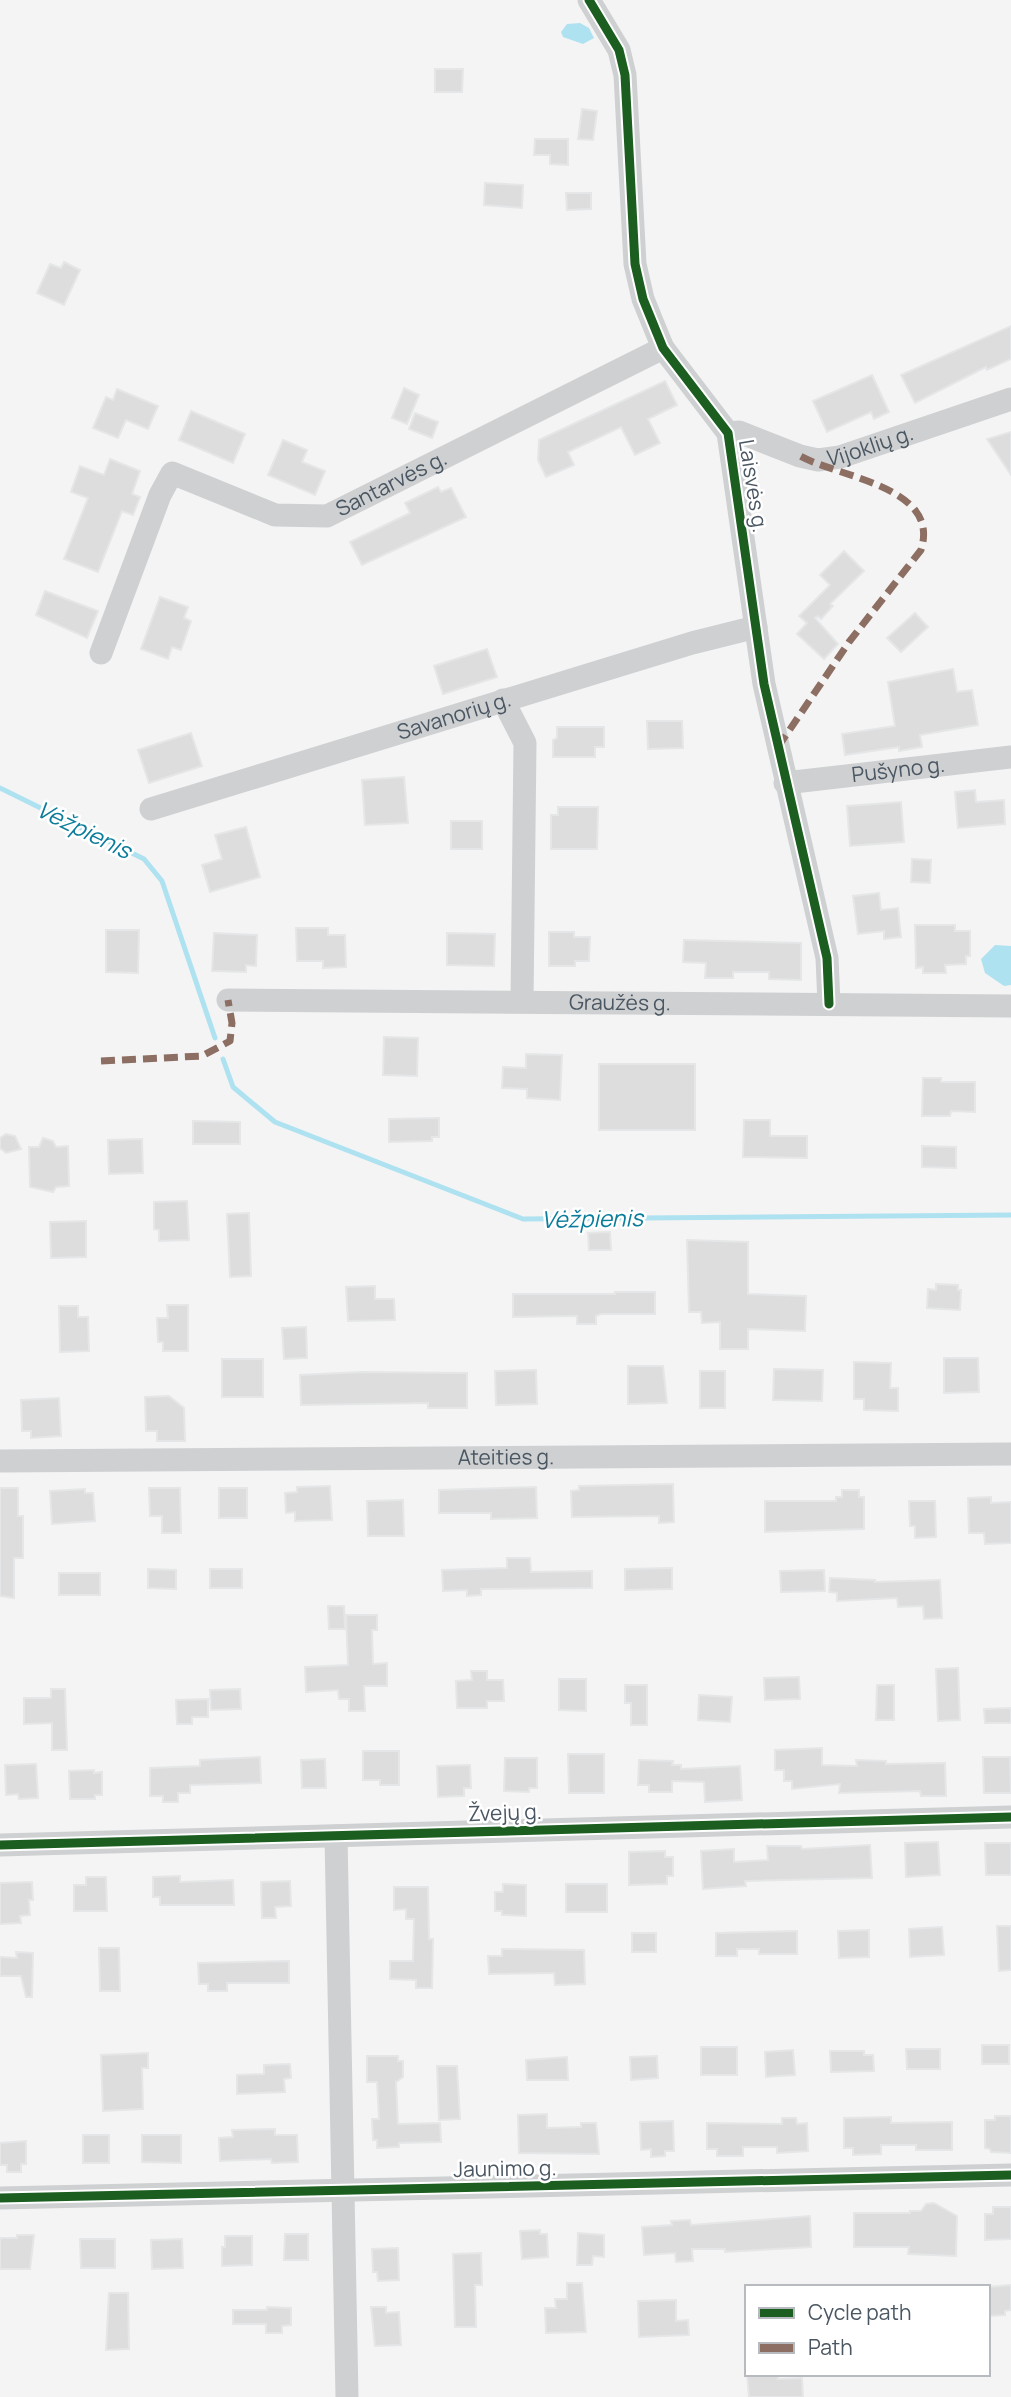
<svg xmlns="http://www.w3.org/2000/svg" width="1011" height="2397" viewBox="0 0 1011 2397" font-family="Manrope,sans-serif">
	<rect width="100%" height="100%" fill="#f4f4f4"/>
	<path fill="#aee2f0" d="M580 23 589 28 594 38 583 44 563 37 561 32 567 24Z
		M995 945 1011 946V985L1004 986 985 973 981 959Z"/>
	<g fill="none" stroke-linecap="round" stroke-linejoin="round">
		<path stroke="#aee2f0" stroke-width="5" d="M0 788 144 859 162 881 215 1038
			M223 1059 233 1087 275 1122 523 1219 1011 1215"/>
	</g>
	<path fill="#ddddde" stroke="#e5e6e7" stroke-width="2" d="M435 69H463L462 92H435Z
		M582 109 597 111 593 140 578 139Z
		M535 139H568V165L550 164V155H534Z
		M485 183 523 185 522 208 484 205Z
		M566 193H591V209L567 210Z
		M64 262 80 270 64 305 37 293 50 264 61 268Z
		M1011 326V359L987 370 986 367 915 403 901 375Z
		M872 375 889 412 874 419 871 412 827 432 813 401Z
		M665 381 677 405 648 419 660 443 635 455 621 427 568 452 574 465 546 477 538 460 539 440Z
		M404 388 419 395 407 424 392 418Z
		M117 389 158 406 148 429 126 420 118 438 93 428 106 397 113 400Z
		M191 411 245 434 233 463 179 440Z
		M415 413 438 422 432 438 409 429Z
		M1011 432V475L987 439Z
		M283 440 307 450 302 462 325 471 315 495 268 475Z
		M110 459 140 471 132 494 140 497 133 515 122 511 98 572 64 559 88 498 71 492 80 466 104 475Z
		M438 487 441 492 451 488 466 517 362 565 350 542 410 513 405 503Z
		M844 551 864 571 830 604 833 606 821 619 818 616 815 618 838 644 824 659 797 634 807 623 799 616 830 585 820 575Z
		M45 591 98 611 87 638 36 615Z
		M160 597 188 607 184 618 191 621 181 650 172 647 168 659 141 649Z
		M915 613 928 627 901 652 887 638Z
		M487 649 497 677 443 694 434 666Z
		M953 669 957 692 972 690 978 725 920 735 922 747 899 751V747L845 755 842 734 895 726 888 682Z
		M647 721H682L683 748 648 749Z
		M557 727H604V747H595V757H553V740L557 738Z
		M191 733 202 766 149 783 138 750Z
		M404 777 408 823 365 825 362 780Z
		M975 790 976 802 1004 800 1005 824 958 828 955 792Z
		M901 802 904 842 850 846 847 806Z
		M558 807H598L597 849H551V815H558Z
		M451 821H482V849H451Z
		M246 827 260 877 210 892 202 865 222 859 215 835Z
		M912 859 931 860 930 883 911 882Z
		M879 893 881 910 898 908 901 937 884 939V931L858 934 853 896Z
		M915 925H955V931H970V956H966V964L945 965 946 973H923V967L916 968Z
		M296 928H328V935H345L346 967 323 968V961H297Z
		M106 930H139L138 973 106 972Z
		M549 932H574V937H590L589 961H575V966H549Z
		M214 933 257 935 256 966 246 965V972L212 971Z
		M447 933 495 934 494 966 447 965Z
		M684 940 801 943V980L769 979V972H733V978H705L706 963 683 962Z
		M384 1037 418 1038 417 1076 383 1075Z
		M526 1054 562 1055 560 1100 527 1098V1089L502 1088 503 1067 526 1068Z
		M599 1064H695V1130H599Z
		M923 1078H941V1082H975V1112L951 1111 950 1116H922Z
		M439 1118V1137H432V1141L389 1142V1119Z
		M744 1120H770V1136H807V1158L743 1157Z
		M193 1121 240 1122V1144H193Z
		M6 1134 15 1136 21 1149 6 1153 0 1148V1138Z
		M43 1138 53 1141 56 1147 68 1146 69 1186 56 1187 53 1192 30 1187 29 1147H39Z
		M142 1139 143 1173 109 1174 108 1140Z
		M922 1146 956 1147V1168L922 1167Z
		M187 1201 189 1240 159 1241V1230L154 1229V1202Z
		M249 1213 251 1276 230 1277 227 1214Z
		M86 1221V1257L51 1258 50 1222Z
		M610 1232 611 1250H589L588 1233Z
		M687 1240 748 1242V1294L806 1296 805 1331 748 1329V1349H720V1322L702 1323 701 1312H689Z
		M936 1284 958 1285V1290H961L960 1310 927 1308 928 1289 936 1290Z
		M375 1286V1299H394L395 1320 348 1321 346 1287Z
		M615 1292H655V1314H601L596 1316V1324H577V1316L513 1317V1294H615Z
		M167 1305H188V1351H163V1342H158L157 1318H168Z
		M59 1306H78V1317H88L89 1351 60 1352Z
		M306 1327 307 1358 284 1359 282 1328Z
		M944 1358H978L979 1392 944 1393Z
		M222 1359H263V1397H222Z
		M854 1362 891 1363 890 1388H898V1411L864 1410V1399H854Z
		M628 1366H663L667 1403 628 1404Z
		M774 1369 823 1370 822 1401 773 1400Z
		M536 1370 537 1404 496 1405 495 1371Z
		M700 1371H725V1408H700Z
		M362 1372 467 1373V1408H428V1403L301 1405 300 1375Z
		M169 1396 184 1408 185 1441H157V1431H146L145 1397Z
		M59 1398 61 1436 31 1438V1431H22L21 1400Z
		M673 1484 674 1522 659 1523V1516L572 1517 571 1491 579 1490V1486Z
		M330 1486 332 1520 295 1521V1512L286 1513 285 1493 297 1492V1487Z
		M536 1487 537 1518 491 1519V1513H439V1490Z
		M0 1488H18V1516H23V1558H14V1598L0 1596Z
		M149 1488H180L181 1533H162V1516H150Z
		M219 1488H247V1518H219Z
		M85 1489V1493H93L95 1521 52 1524 50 1491Z
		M842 1490H859V1497H864V1529L765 1532V1501H836V1497H842Z
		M991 1497V1503L1011 1502V1543L985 1544 984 1533H969L968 1498Z
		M403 1500 404 1536H368L367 1501Z
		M909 1501H935L936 1537 915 1538V1526H910Z
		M507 1558H530L531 1572 592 1571V1588L481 1589V1595L467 1596V1590L443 1591 442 1570 507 1568Z
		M672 1568V1589L625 1590V1569Z
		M148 1569 176 1570V1589L148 1588Z
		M210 1569H242V1588H210Z
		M824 1570 825 1591 781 1592 780 1571Z
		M59 1573H100V1595H59Z
		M830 1578 875 1580V1582L940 1580 942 1618 924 1619 923 1606 898 1607 897 1598 837 1601V1593L829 1592Z
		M328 1606H344L345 1629H329Z
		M346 1615H377V1630H372L373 1664 387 1663V1686H364L365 1711H349V1699H339L338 1690 306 1692 305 1667 348 1665Z
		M958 1668 960 1720 938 1721 936 1669Z
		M471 1671H487V1680H503L504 1701H487V1708H457L456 1681 472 1680Z
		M799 1677 800 1699 765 1700 764 1678Z
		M559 1679H586V1711L559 1710Z
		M625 1685H647V1725H631V1703H625Z
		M877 1685H894V1720H876Z
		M51 1689H65L67 1750H52V1723L24 1724V1698H51Z
		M240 1689 241 1709 211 1710 210 1690Z
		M699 1695 732 1697 730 1722 698 1720Z
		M208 1699V1717H192V1724H177L176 1700Z
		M1011 1708V1723H985L984 1709Z
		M822 1748V1765L857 1766 856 1760 886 1761V1764L945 1763 946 1796H921L920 1791 839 1793 840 1784 792 1789V1781H784V1770H775V1750Z
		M363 1751H399V1785H380V1780H363Z
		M568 1754H604V1793H569Z
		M260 1757 261 1783 190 1785V1793H178V1802H163V1796H150V1768L200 1766V1760Z
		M983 1757H1010L1011 1793H984Z
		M505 1758H537V1788H529V1792L504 1791Z
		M325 1759 326 1788H302L301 1760Z
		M639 1760 673 1761 672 1765H681V1769L740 1766 742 1800 705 1802 704 1782 672 1781V1792H649V1785H638Z
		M36 1764 38 1798 19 1799 18 1794 6 1795 5 1765Z
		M470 1765 471 1788H464V1796L438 1797 437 1766Z
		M94 1770V1773L102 1772V1795H95V1799H70L69 1771Z
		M938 1842 940 1875 906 1877 905 1843Z
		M985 1843H1011V1875H986Z
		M870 1845 872 1878 745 1881 746 1886 703 1889 701 1851 734 1849V1862L768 1860 767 1846H801L802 1849Z
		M665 1851V1857H673V1876H667V1884L629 1885V1852Z
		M180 1876V1882L233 1880 234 1905H160V1897H153V1877Z
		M86 1877H106L107 1911H74V1885H86Z
		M290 1881 291 1906 275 1907 276 1918H262L261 1882Z
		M32 1882 33 1900H29L30 1915 20 1916 21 1923 0 1924V1883Z
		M503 1884 526 1885V1916L502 1915V1911H495V1892H503Z
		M566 1884H607V1912H566Z
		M394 1887H428L429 1939H433L432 1988H416V1980L390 1979V1961H413L414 1919H406V1909L394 1910Z
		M997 1926H1011V1970L999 1971Z
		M942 1927 944 1955 910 1957 909 1929Z
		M869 1930V1957L839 1958 838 1931Z
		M797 1931V1954H759V1949H737V1956H716V1933Z
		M632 1933H656V1952H632Z
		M99 1948H119L120 1991H100Z
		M502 1949 584 1950 585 1984 555 1985 554 1973 489 1974 488 1956H502Z
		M16 1952 33 1953 32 1997H26L21 1976H0V1957L17 1958Z
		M289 1961V1983H227V1991H208V1984H199L198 1963Z
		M982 2045H1009V2064H982Z
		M701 2047H737V2075H701Z
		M906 2049H940V2069H907Z
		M793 2050 795 2075 766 2077 765 2052Z
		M830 2051H864V2055H873L874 2071 831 2072Z
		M148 2053V2068H142L143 2109 103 2111 101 2055Z
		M367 2056H398V2061H403V2077L396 2082 398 2124 440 2123 441 2142 399 2143V2147L377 2148V2140H373L372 2119H379L377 2082H367Z
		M657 2056 658 2078 631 2080 630 2057Z
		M567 2057 568 2080H527L526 2060Z
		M290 2064 291 2078 284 2079 285 2092 237 2094V2075L264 2074V2065Z
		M437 2066H457L460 2119 439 2120Z
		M547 2114V2128L581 2127V2123H596L599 2154 519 2153 518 2115Z
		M995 2116H1011V2153L991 2152 990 2149 985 2148V2120H995Z
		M891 2117V2123L952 2122V2150H916V2145H881V2154L853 2155V2148H844V2118Z
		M782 2118H796L797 2124 807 2123 808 2151 777 2153V2147H743V2156H717V2149H707V2123L782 2124Z
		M673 2121 674 2151H665V2156L651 2157V2149L641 2150 640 2122Z
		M275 2129V2135H297L298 2162 272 2163 271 2159 220 2161 219 2138 233 2137 232 2130Z
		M83 2135H109V2163H83Z
		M142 2135H181V2163L142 2162Z
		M26 2141V2164H21V2172H7V2165H0V2143Z
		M934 2203 957 2216 956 2256 908 2254 909 2247H854V2213H910V2211H921L926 2204Z
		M993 2207H1011V2239L985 2240V2214H993Z
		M810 2216 811 2247 725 2252V2249H692L693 2261 676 2262 675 2253 644 2255 642 2227 672 2225 671 2221 690 2220 691 2225Z
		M540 2230V2234H547L548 2257 522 2259 520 2231Z
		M578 2233 604 2235V2257L593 2256 592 2265H577Z
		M285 2234H308V2260H284Z
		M17 2235H34L30 2269H0V2238H17Z
		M225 2236H252V2265L222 2266V2247H225Z
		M80 2239H115V2268H81Z
		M182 2239 183 2268 152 2269 151 2240Z
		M398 2248 399 2280 378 2281 377 2272H373L372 2249Z
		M481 2253 482 2285H475L476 2327H455L453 2254Z
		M567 2283H582L586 2332 546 2333 545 2308H556L555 2299H567Z
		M1011 2285V2310L1005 2311V2315L988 2316V2287Z
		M109 2293H128L129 2349 106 2350Z
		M676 2300V2321L688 2320 689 2335 639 2337 638 2301Z
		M267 2307 291 2308V2325L282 2326V2333H266V2324H233V2310H267Z
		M371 2307H386V2313L399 2312 401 2345 375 2346Z
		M747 2374H778V2379L802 2378 803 2397H749Z"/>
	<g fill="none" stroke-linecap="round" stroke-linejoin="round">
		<g stroke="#ced0d2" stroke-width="23">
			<path d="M589 0 619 50 625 75 635 264 643 299 663 348 728 433 764 684 827 958 829 1004"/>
			<path id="s1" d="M728 433 739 432 800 456 818 460 840 457 1011 399"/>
			<path id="s2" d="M101 653 160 495 172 473 275 515 327 516 663 348"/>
			<path d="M503 700 525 743 522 1001"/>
			<path id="s3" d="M785 783 1011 757"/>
			<path id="s4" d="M151 809 692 643 756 627"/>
			<path id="s5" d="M228 1000 1011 1006"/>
			<path id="s6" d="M0 1461 1011 1454"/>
			<path d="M336 1836 347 2397"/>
			<path d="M0 1845 1011 1817"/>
			<path d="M0 2198 1011 2175"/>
		</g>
		<path stroke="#8d6e63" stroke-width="7" stroke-dasharray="14 7" stroke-linecap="butt" d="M778 747 849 642 921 550C941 487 841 478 800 456
			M101 1061 202 1056 230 1041 232 1023 228 1000"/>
		<g stroke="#fff" stroke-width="13">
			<path id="cycleway" d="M589 0 619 50 625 75 635 264 643 299 663 348 728 433 764 684 827 958 829 1004
				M0 1845 1011 1817
				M0 2198 1011 2175"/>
		</g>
		<use href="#cycleway" stroke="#1b5e20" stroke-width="9"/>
	</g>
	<g text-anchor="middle" stroke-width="5" stroke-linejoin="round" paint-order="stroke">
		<g font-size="21" fill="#4a5661" stroke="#fff">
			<text dy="7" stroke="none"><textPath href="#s1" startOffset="149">Vijoklių g.</textPath></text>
			<text dy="7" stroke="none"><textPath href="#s2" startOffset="429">Santarvės g.</textPath></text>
			<text transform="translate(753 486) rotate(81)" y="7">Laisvės g.</text>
			<text dy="7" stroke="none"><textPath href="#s4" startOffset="317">Savanorių g.</textPath></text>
			<text dy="7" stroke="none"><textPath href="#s3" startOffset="114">Pušyno g.</textPath></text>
			<text dy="7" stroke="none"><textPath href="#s5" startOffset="392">Graužės g.</textPath></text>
			<text dy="7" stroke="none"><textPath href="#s6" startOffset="506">Ateities g.</textPath></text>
			<text transform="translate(505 1813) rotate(-2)" y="7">Žvejų g.</text>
			<text transform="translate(505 2169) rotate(-1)" y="7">Jaunimo g.</text>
		</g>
		<g font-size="23" font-style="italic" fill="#0c7c9b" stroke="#fff">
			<text transform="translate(84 830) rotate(26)" y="8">Vėžpienis</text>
			<text transform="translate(592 1219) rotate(-1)" y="8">Vėžpienis</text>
		</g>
	</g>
	<rect x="745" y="2285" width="245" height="91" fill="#ffffff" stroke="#b7bbc0" stroke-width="2"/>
	<rect x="759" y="2308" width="35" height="10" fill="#1b5e20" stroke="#b7bbc0" stroke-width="2"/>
	<text x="808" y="2320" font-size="21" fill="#4a5661">Cycle path</text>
	<rect x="759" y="2343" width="35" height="10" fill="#8d6e63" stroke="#b7bbc0" stroke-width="2"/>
	<text x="808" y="2355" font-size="21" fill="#4a5661">Path</text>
</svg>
